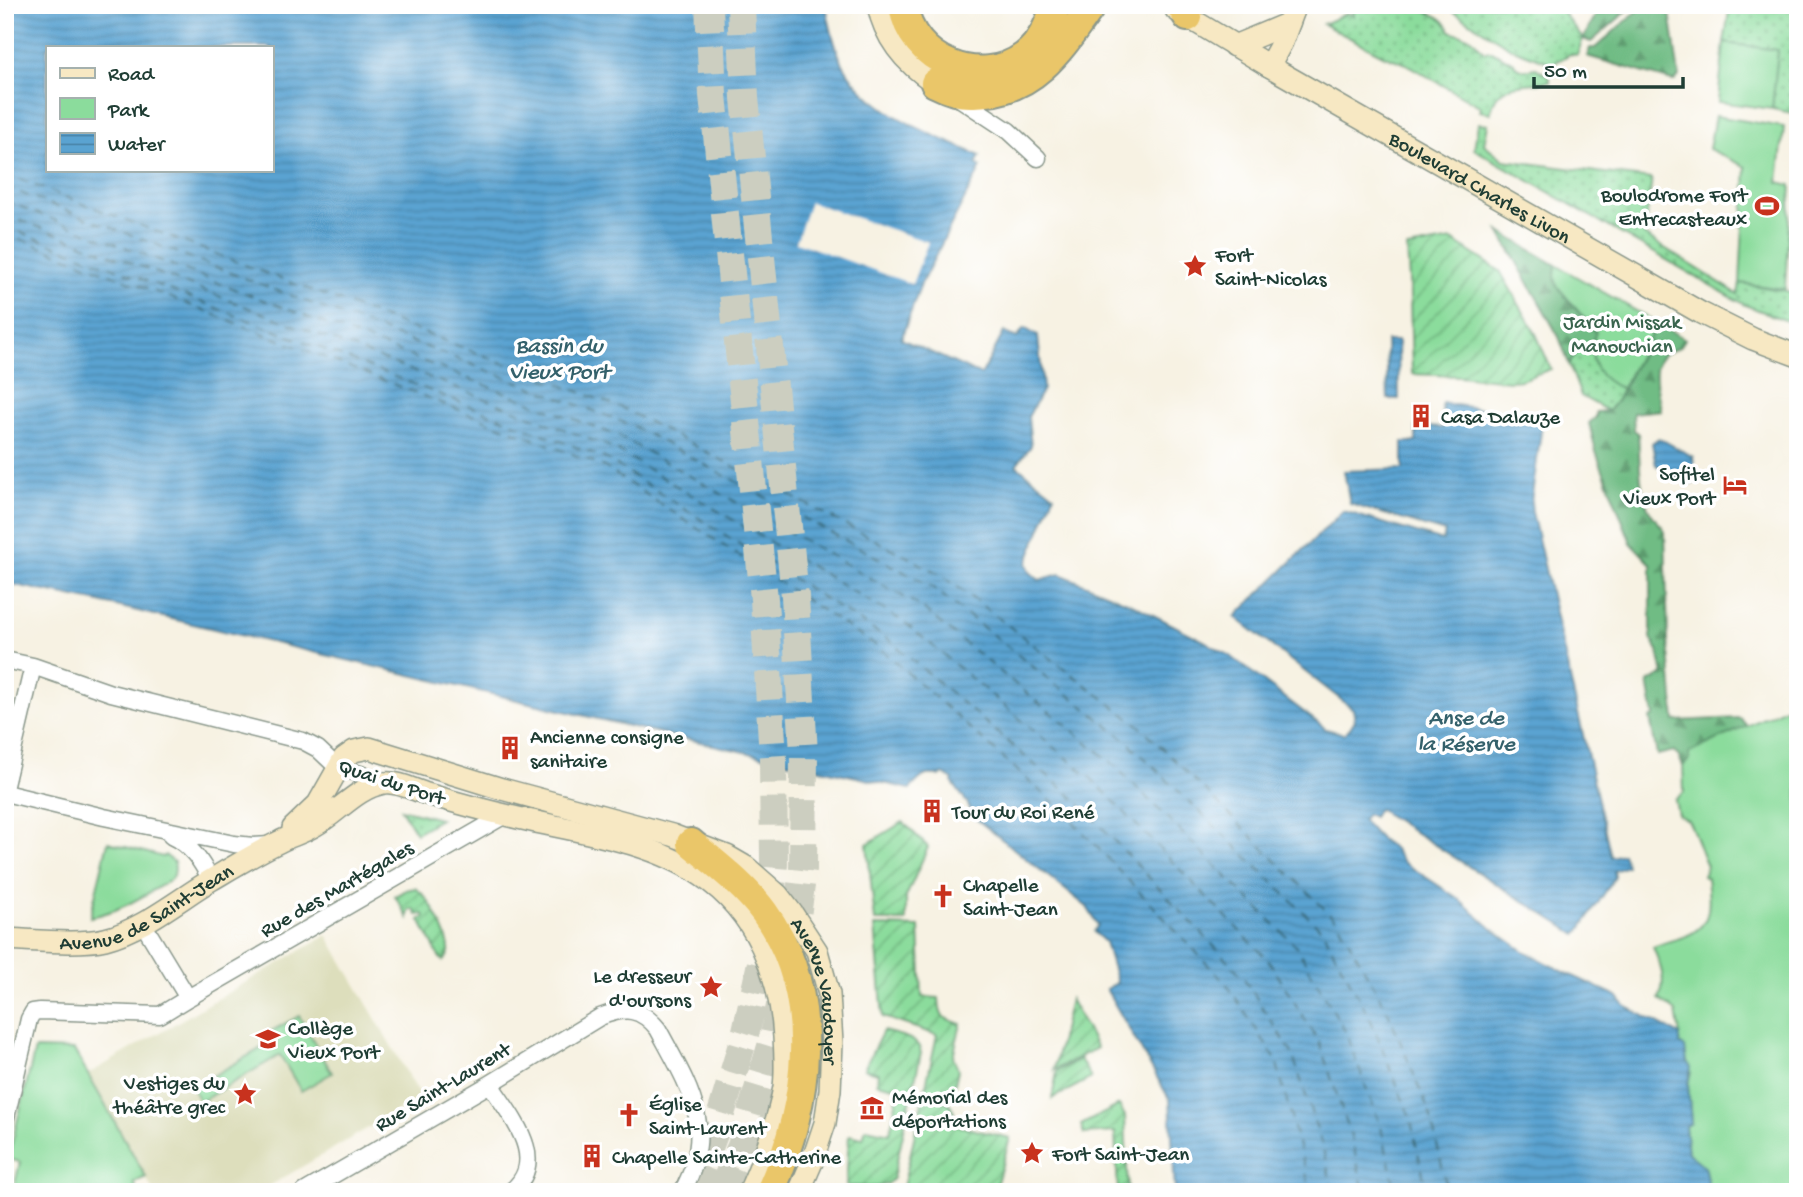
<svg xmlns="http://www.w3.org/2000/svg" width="1803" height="1197" viewBox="0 0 1803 1197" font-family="'Gochi Hand',sans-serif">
	<defs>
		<pattern id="grass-dots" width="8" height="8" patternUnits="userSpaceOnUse" patternTransform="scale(1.75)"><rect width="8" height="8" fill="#8bdc9c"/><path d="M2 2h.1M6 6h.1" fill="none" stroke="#71b480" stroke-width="1.8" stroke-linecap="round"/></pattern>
		<pattern id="forest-firs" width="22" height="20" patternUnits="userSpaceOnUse" patternTransform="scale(1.75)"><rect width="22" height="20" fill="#70bc84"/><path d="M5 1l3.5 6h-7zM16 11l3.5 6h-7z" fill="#5b9a6d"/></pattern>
		<pattern id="garden-furrows" width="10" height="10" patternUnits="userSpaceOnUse" patternTransform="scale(1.75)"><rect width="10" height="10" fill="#8bdc9c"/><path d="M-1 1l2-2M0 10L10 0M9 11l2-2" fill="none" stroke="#71b480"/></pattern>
		<pattern id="water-rules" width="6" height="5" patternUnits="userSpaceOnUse" patternTransform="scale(1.75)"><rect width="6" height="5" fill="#5aa3d1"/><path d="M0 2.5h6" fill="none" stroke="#4a86aa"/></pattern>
	</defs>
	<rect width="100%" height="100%" fill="#fff"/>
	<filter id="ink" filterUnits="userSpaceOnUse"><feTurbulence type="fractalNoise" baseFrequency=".0143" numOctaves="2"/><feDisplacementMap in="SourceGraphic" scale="14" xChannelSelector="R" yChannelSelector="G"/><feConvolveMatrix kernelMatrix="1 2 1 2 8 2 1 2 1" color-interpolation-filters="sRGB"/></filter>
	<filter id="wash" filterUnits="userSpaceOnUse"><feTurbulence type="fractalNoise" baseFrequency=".00686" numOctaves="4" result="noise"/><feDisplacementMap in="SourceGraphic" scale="28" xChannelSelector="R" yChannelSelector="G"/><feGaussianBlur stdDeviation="1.57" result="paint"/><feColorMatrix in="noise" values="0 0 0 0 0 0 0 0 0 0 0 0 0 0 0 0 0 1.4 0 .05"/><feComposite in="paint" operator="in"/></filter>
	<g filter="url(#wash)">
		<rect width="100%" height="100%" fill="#f7f2e3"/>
		<path fill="#dddebc" d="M327 935 421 1097 259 1192H154L87 1075Z"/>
		<path fill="url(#grass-dots)" stroke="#558c68" stroke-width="2" d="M1348 5H1414L1413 7C1426 12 1446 16 1450 31L1472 38 1484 52 1492 51 1514 63 1515 66 1524 70 1536 68 1550 77V81C1523 87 1498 78 1490 113L1480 111 1481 107 1404 63 1385 56 1323 24 1347 13 1353 16 1351 8Z
			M1443 5H1557L1583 39 1577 55 1570 54 1553 64 1511 48Z
			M1730 5H1798L1797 114 1772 109 1778 50 1724 43Z
			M1478 123 1488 124 1484 144 1504 160 1652 179 1644 235 1738 294 1740 283 1798 293V325L1745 305 1474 149Z
			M1593 340 1592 354 1612 384 1622 388 1617 400 1608 411 1581 396 1569 364 1578 350Z
			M401 809 440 819 416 833Z"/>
		<path fill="url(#forest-firs)" stroke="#487c5c" stroke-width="2" d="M1601 5H1634L1591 42 1583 39Z
			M1644 5H1669L1679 76 1675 81H1672L1587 56 1590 48H1595Z
			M1499 231 1556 265 1555 277 1565 297 1596 332 1593 340 1578 350 1569 364 1559 337Z
			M1657 323 1685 339C1679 351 1672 349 1663 355 1649 366 1659 395 1661 410L1633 413 1634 430 1638 433C1640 456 1638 494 1651 513 1655 520 1661 524 1665 531L1668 640 1675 721 1740 718 1747 726 1689 753V760L1683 766 1679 757 1674 751 1657 755 1650 718 1654 716 1648 682 1663 675 1658 651 1651 638V564L1631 543 1596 452 1589 423 1596 417V412L1608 411 1617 400Z"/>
		<path fill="#8bdc9c" stroke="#558c68" stroke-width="2" d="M1724 43 1778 50 1772 109 1718 102Z
			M1715 116 1784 127 1778 182 1791 185 1785 289 1740 283 1746 167 1709 149Z
			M1556 265 1657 323 1622 388C1595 379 1587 358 1596 332L1557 286 1555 277Z
			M1798 702V1192H1713L1709 1188 1704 1166 1688 1153 1685 1127 1691 1123 1688 1084 1691 1073 1680 1044V1035L1676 1012 1659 999C1667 979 1661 967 1653 947 1662 943 1670 941 1680 938 1713 928 1710 907 1707 878L1703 876 1707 866C1700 851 1696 835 1688 820L1678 815 1675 800 1684 792 1683 766 1689 760V753Z
			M108 842 163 857 165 855 174 862C176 871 175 877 167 882 142 897 119 912 90 917Z
			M299 1016 332 1073 301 1091 280 1055 200 1102 192 1088 272 1042 268 1033Z
			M35 1049 74 1050 146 1177 134 1183 138 1192H13L20 1162 8 1159Z"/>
		<path fill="url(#garden-furrows)" stroke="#558c68" stroke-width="2" d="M1452 240 1500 271 1536 334 1551 369 1521 380 1510 381 1459 376 1412 374 1410 296 1407 248Z
			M903 822 928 847 906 897V921H875L867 844Z
			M415 888C420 891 424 895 427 899 434 909 451 941 449 952 448 957 447 957 443 961 433 951 437 951 431 941 427 934 424 928 420 920L425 917 424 914 417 915 414 909 409 910 408 918 395 896 406 890Z
			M875 926 919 927 922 997 939 998C940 1020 942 1017 961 1024L953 1056 958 1070 953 1092 949 1095 925 1090 937 1035 883 1017Z
			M1070 999 1097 1048 1054 1070Z
			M883 1031C897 1035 919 1037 921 1053L893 1178C884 1192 861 1186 846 1186L849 1135 863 1138 866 1128 890 1133 899 1088 877 1083 878 1073 864 1069Z
			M1080 1059 1091 1078 1052 1099 1057 1071Z
			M923 1097C944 1100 957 1099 954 1125L1010 1138 994 1192H902Z
			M1119 1105 1125 1116 1128 1192H1118L1115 1132 1084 1134 1081 1125Z"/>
		<path fill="url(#water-rules)" stroke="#3c7082" stroke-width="2" fill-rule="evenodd" d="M5 5H826C829 23 833 41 840 58 864 112 930 133 980 156L976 164 981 167 921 284 901 339 981 375 1004 332 1017 338 1024 328 1038 336 1043 389 1028 417 1031 446 1016 465 1054 495 1027 563 1030 572 1039 580 1060 574 1132 604 1204 641 1233 658 1326 729 1344 734 1350 728 1355 720 1353 709 1235 617 1343 511 1443 541 1445 532 1350 504 1344 471 1403 469V442H1416V426L1443 428 1442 403 1543 418 1531 502 1532 512 1611 857 1623 854 1627 866 1614 871 1615 877 1577 935 1378 809 1373 817 1367 814 1362 820 1380 839 1394 849 1403 862 1459 899 1491 928 1524 951 1562 971 1617 996 1625 1006 1680 1035V1044L1685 1048 1687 1062 1691 1067 1688 1084 1691 1123 1685 1127 1688 1153 1704 1166 1709 1188 1713 1192H1175L1170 1100 1106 989 1117 983 1105 942 1094 932 1098 925 1087 907 970 814 968 804 952 782 953 780 943 774 941 776C924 772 921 777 910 789L624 725 95 601 5 583ZM47 47H271V170H47Z
			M1386 341H1398L1399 399H1388Z
			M1659 438 1693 457 1696 480 1692 484 1656 465 1652 443Z"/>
		<path fill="#f7f2e3" d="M810 202 928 242 912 284 796 242Z"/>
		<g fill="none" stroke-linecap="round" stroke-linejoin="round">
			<path stroke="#34616b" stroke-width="2" stroke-dasharray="9 7" stroke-linecap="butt" d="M5 174 622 408 942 575 1142 728 1339 923 1389 1014 1430 1114 1448 1192
				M5 187 631 425 932 587 1126 740 1322 930 1370 1018 1410 1117 1427 1192
				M5 201 621 437 918 605 1109 760 1296 946 1345 1031 1381 1127 1396 1192
				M5 214 613 448 904 622 1093 780 1269 961 1319 1042 1351 1136 1364 1192
				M5 226 607 459 889 640 1076 800 1243 977 1292 1053 1322 1145 1333 1192
				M5 233 603 466 882 650 1065 813 1228 986 1276 1060 1311 1192"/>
		</g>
	</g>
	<g filter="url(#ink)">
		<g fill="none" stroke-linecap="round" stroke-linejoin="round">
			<path stroke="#cccec0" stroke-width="28" stroke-dasharray="28 14" stroke-linecap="butt" d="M741 5 745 98 795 596 804 754 803 869 794 941
				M692 1192 718 1124 746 1031 769 927 774 864 773 759 764 599 713 95 709 5
				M721 1192 741 1146 773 1040 781 1001"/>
			<g stroke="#8b988c" stroke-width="19">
				<path id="street" d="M956 96 1009 131 1038 158
					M5 660 33 666 111 693 303 741 318 749 337 767 388 782
					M5 785 33 666
					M5 793 104 817 234 844 253 846 270 845
					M171 836C191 845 201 861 211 880
					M142 922 188 998
					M490 1084C510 1116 551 1160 510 1192
					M5 1122 29 1019 33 1012 40 1011 160 1015 188 998 505 815
					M304 1192 490 1084 600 1017C625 1007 640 1007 658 1029 689 1087 718 1128 682 1192"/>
			</g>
			<g stroke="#8b988c" stroke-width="24">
				<g id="secondary">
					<path d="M878 5C885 40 906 64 935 83"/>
					<path id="s1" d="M1176 10 1269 66 1701 313 1753 339 1798 356"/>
					<path d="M1234 46 1289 23"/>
					<path d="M1269 66 1282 42 1296 5"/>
					<path id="s2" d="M293 828 318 804 344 758 354 751 369 748 502 789 672 835 727 856 746 867 778 895 792 913 817 951 829 994 832 1043 830 1090 825 1123 812 1162 799 1192"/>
					<path id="s3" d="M5 939C33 940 78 945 105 939 142 930 179 899 211 880 233 867 256 853 279 842 290 836 303 833 314 826 338 813 356 788 384 783 397 781 414 790 427 794 457 803 487 811 518 818 579 832 649 840 702 876 756 912 780 974 784 1037 785 1053 786 1071 784 1087 778 1123 764 1158 749 1192"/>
				</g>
			</g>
			<g stroke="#8b988c" stroke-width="32">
				<path id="highway" d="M903 5C910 61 980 90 1025 56 1042 43 1049 24 1056 5
					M1180 5 1188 17
					M935 83C941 86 948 89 955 91 966 94 976 93 987 92 1039 87 1064 43 1092 5
					M691 843C716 864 744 885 764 912 824 995 809 1104 770 1192"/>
			</g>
			<use href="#street" stroke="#fff" stroke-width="16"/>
			<use href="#secondary" stroke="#f7e8c3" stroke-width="21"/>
			<use href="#highway" stroke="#eac669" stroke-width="28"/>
		</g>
	</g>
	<defs>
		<g id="stadium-bare" transform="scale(1.89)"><path d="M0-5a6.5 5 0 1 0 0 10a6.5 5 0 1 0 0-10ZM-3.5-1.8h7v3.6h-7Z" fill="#c8321e" stroke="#fff" stroke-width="2.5" paint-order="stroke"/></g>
		<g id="sight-bare" transform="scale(1.89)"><path d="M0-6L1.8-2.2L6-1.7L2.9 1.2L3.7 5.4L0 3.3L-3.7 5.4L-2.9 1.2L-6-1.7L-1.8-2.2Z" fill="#c8321e" stroke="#fff" stroke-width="2.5" paint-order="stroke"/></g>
		<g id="building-bare" transform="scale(1.89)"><path d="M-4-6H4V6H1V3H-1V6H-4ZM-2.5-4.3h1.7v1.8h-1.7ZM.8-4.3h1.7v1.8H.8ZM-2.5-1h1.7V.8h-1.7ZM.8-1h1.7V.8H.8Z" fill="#c8321e" stroke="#fff" stroke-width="2.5" paint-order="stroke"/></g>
		<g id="hotel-bare" transform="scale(1.89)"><path d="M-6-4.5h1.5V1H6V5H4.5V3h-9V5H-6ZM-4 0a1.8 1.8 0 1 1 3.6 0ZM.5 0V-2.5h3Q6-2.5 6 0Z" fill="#c8321e" stroke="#fff" stroke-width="2.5" paint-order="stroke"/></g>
		<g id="church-bare" transform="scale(1.89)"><path d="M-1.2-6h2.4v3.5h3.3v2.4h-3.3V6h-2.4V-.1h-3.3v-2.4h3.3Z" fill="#c8321e" stroke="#fff" stroke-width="2.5" paint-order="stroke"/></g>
		<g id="school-bare" transform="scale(1.89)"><path d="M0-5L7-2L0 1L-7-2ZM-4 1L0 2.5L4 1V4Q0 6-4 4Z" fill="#c8321e" stroke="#fff" stroke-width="2.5" paint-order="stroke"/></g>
		<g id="museum-bare" transform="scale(1.89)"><path d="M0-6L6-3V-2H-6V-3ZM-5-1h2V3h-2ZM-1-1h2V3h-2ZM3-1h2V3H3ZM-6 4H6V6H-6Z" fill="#c8321e" stroke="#fff" stroke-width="2.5" paint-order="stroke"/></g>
	</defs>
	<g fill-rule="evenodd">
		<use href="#stadium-bare" x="1767" y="206"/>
		<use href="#sight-bare" x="1195" y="266"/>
		<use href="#building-bare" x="1421" y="416"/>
		<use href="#hotel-bare" x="1735" y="485"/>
		<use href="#building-bare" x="510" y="748"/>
		<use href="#building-bare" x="932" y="811"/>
		<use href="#church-bare" x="943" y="896"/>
		<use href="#sight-bare" x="711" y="987"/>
		<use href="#school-bare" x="268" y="1039"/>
		<use href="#sight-bare" x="245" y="1094"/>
		<use href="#museum-bare" x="872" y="1108"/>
		<use href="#church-bare" x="629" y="1115"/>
		<use href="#sight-bare" x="1032" y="1153"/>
		<use href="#building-bare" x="592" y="1156"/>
	</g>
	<g text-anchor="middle" stroke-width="7" stroke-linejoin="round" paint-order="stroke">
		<g font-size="21" fill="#1f3d34" stroke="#fff">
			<text dy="7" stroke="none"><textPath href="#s1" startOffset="352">Boulevard Charles Livon</textPath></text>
			<text transform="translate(392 781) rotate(18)" y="7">Quai du Port</text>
			<text transform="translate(336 888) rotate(-30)" y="7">Rue des Martégales</text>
			<text dy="7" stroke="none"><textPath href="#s3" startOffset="150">Avenue de Saint-Jean</textPath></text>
			<text dy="7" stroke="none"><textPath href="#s2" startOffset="660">Avenue Vaudoyer</textPath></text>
			<text transform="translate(442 1086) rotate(-31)" y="7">Rue Saint-Laurent</text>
		</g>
		<g font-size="21" fill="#1f3d34" stroke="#fff" text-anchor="start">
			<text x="1747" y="201" text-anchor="end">Boulodrome Fort<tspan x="1747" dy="24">Entrecasteaux</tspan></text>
			<text x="1215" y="261">Fort<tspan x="1215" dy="24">Saint-Nicolas</tspan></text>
			<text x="1441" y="423">Casa Dalauze</text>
			<text x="1715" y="480" text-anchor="end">Sofitel<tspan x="1715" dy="24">Vieux Port</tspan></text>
			<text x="530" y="743">Ancienne consigne<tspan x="530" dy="24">sanitaire</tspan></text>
			<text x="952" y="818">Tour du Roi René</text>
			<text x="963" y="891">Chapelle<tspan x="963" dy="24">Saint-Jean</tspan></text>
			<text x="691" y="982" text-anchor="end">Le dresseur<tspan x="691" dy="24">d'oursons</tspan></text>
			<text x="288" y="1034">Collège<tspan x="288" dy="24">Vieux Port</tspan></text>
			<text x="225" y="1089" text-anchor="end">Vestiges du<tspan x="225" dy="24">théâtre grec</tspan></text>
			<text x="892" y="1103">Mémorial des<tspan x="892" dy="24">déportations</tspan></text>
			<text x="649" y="1110">Église<tspan x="649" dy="24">Saint-Laurent</tspan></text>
			<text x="1052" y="1160">Fort Saint-Jean</text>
			<text x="612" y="1163">Chapelle Sainte-Catherine</text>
		</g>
		<g font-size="21" fill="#3a654e" stroke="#fff">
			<text x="1622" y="328">Jardin Missak<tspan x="1622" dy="24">Manouchian</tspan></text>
		</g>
		<g font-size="23" font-style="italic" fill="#34616b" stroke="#fff">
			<text x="559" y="352">Bassin du<tspan x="559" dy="26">Vieux Port</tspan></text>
			<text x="1466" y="724">Anse de<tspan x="1466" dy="26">la Réserve</tspan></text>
		</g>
	</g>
	<rect width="1803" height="1197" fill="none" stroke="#fff" stroke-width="28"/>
	<rect x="46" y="46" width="228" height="126" fill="#ffffff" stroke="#a5b1ae" stroke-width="2"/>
	<rect x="60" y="68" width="35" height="10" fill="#f7e8c3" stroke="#a5b1ae" stroke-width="2"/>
	<text x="108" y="80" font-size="21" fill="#1f3d34">Road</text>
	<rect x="60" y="98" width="35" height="21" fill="#8bdc9c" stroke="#a5b1ae" stroke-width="2"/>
	<text x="108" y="116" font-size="21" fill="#1f3d34">Park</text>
	<rect x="60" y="133" width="35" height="21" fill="url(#water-rules)" stroke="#a5b1ae" stroke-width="2"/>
	<text x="108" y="150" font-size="21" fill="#1f3d34">Water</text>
	<path d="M1534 77v10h149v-10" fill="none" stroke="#1f3d34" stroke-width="3.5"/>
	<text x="1544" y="77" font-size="21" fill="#1f3d34" stroke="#ffffff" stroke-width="5" paint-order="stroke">50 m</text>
</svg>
